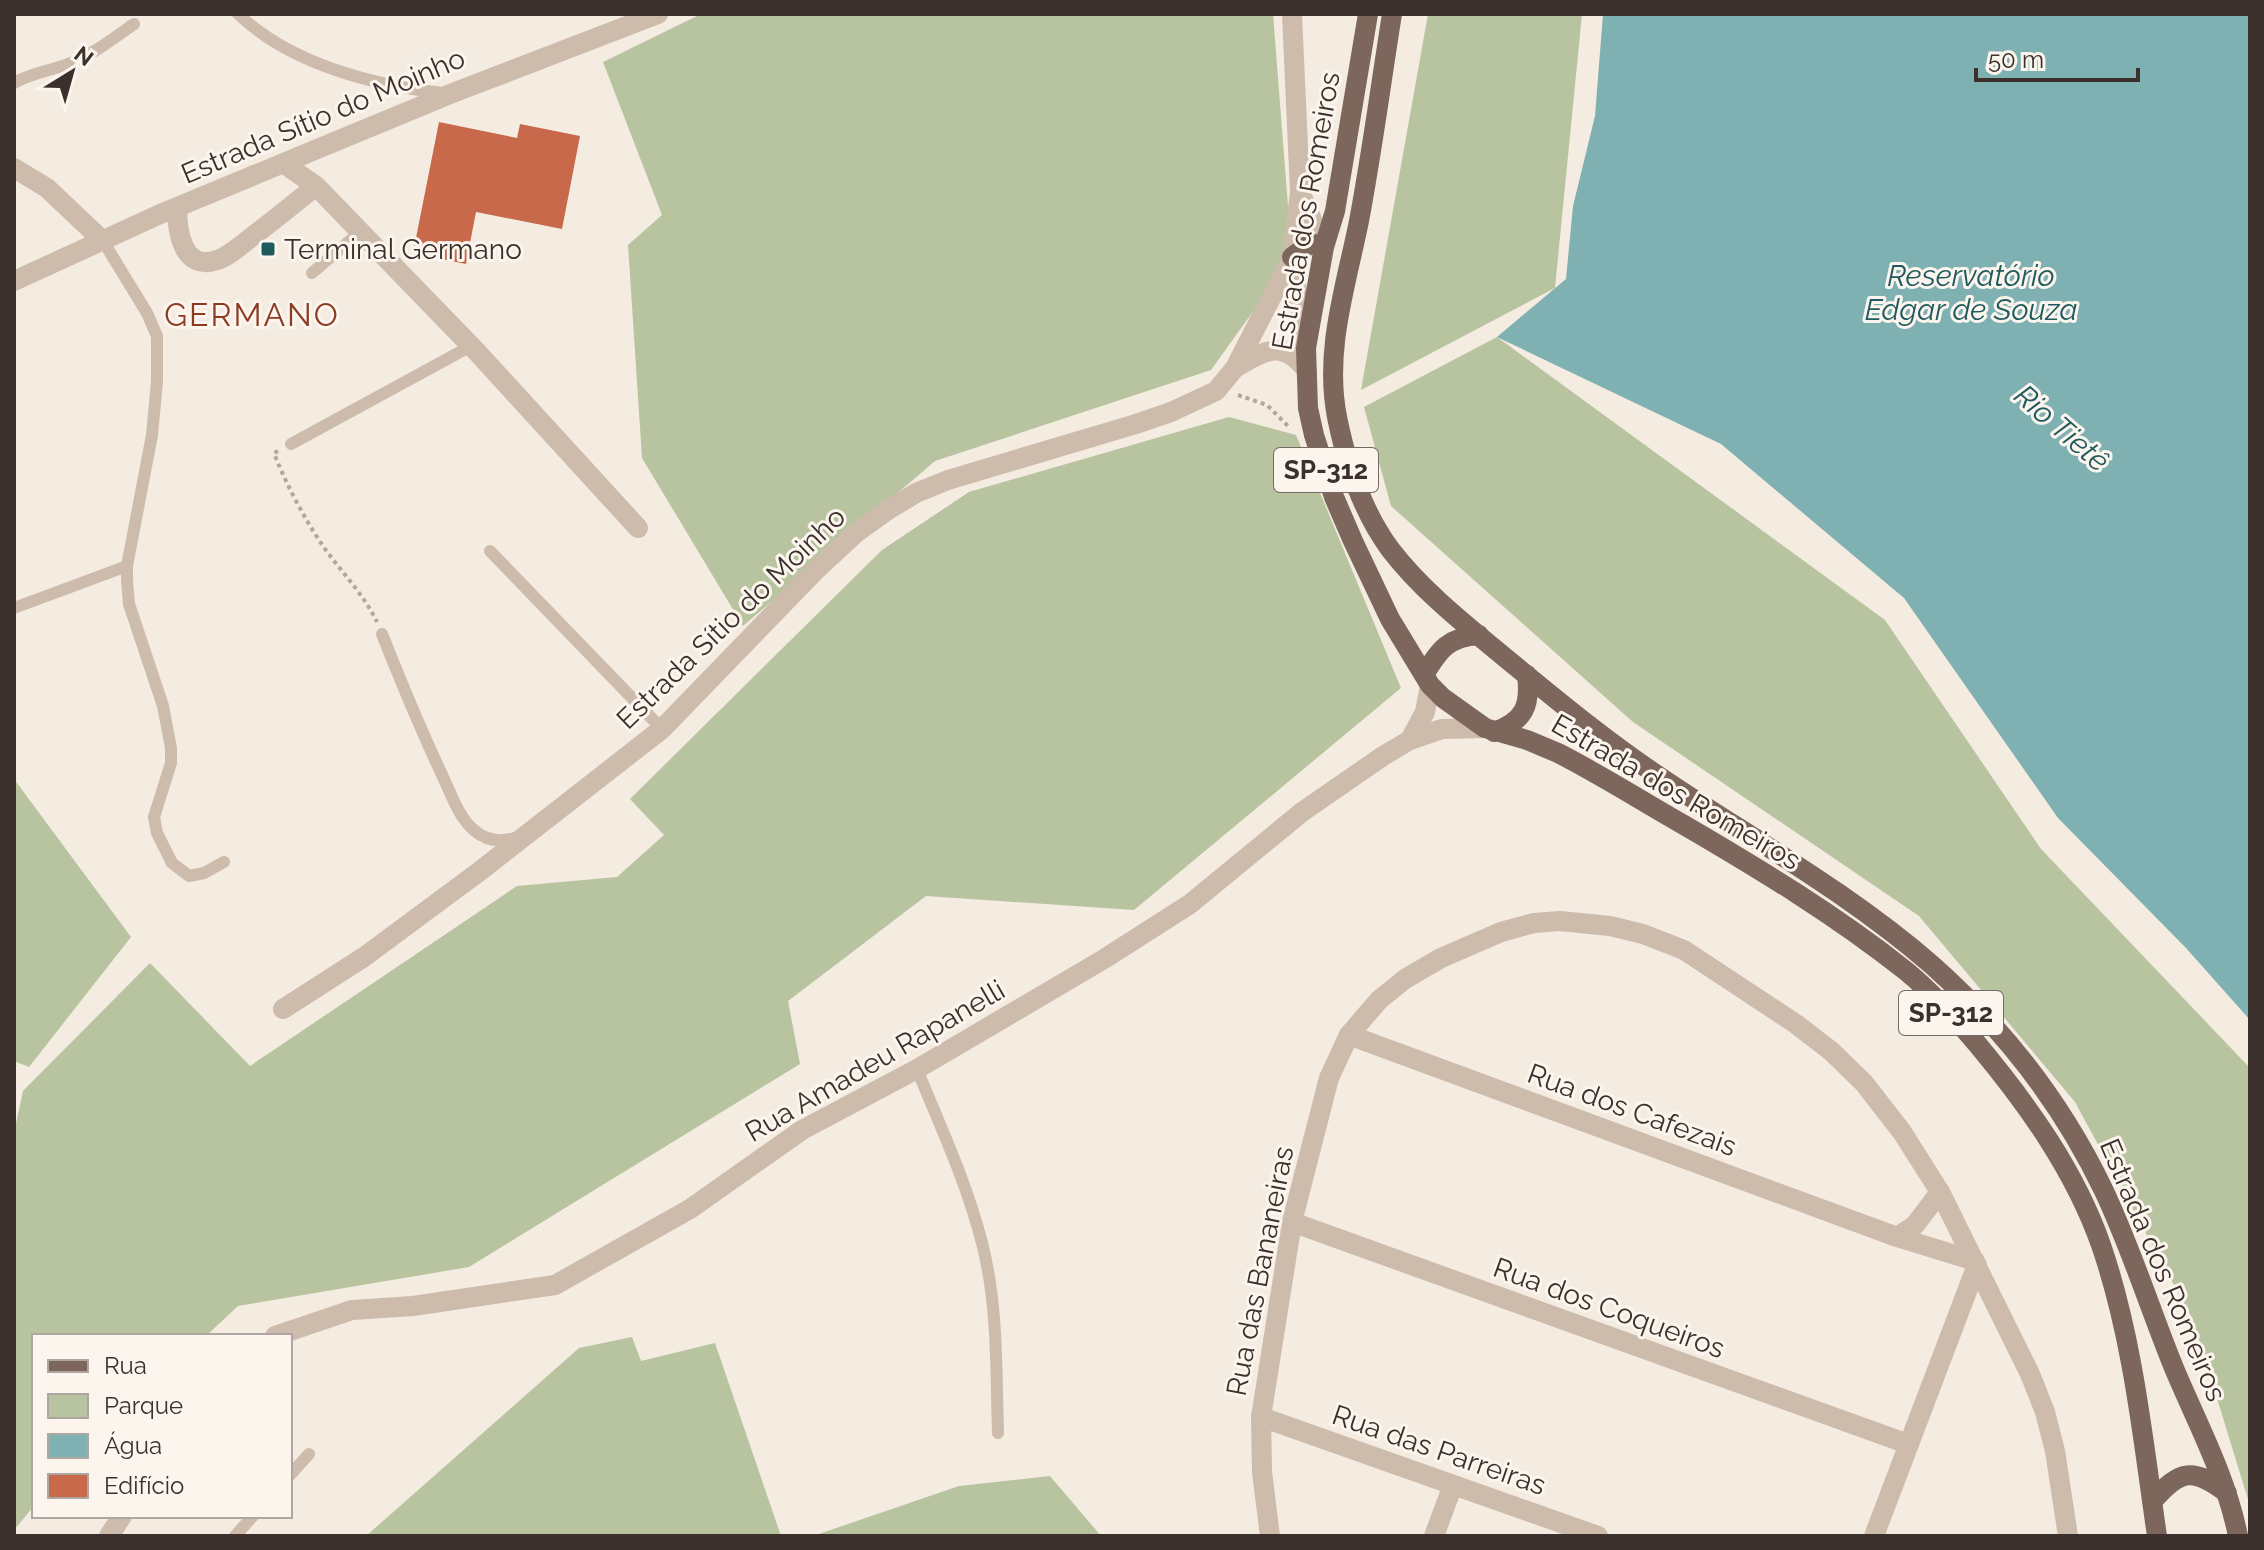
<svg xmlns="http://www.w3.org/2000/svg" width="2264" height="1550" viewBox="0 0 2264 1550" font-family="Raleway,sans-serif">
<style>
.green{fill:#b8c4a0}
.water{fill:#7fb0b2}
.building{fill:#c8694b}
.lines{fill:none;stroke-linecap:round;stroke-linejoin:round}
.path{stroke:#b9a596;stroke-width:4;stroke-dasharray:4 4;stroke-linecap:butt}
.service{stroke:#cdbbac;stroke-width:12}
.minor{stroke:#cdbbac;stroke-width:20}
.tertiary{stroke:#cdbbac;stroke-width:20}
.primary{stroke:#7d675c;stroke-width:20}
.poi-dot{fill:#1f5a5e;stroke:#fbf5ee;stroke-width:3}
.labels{text-anchor:middle;dominant-baseline:central;stroke-width:6;stroke-linejoin:round;paint-order:stroke}
.shield{fill:#fbf5ee;stroke:#756b66;stroke-width:2}
.shield-label{font-size:26px;font-weight:bold;fill:#3b302b}
.street-label{font-size:28px;fill:#3b302b;stroke:#fbf5ee}
.poi-label{font-size:28px;fill:#3b302b;stroke:#fbf5ee;text-anchor:start}
.water-label{font-size:30px;font-style:italic;fill:#1f5a5e;stroke:#fbf5ee}
.quarter-label{font-size:32px;letter-spacing:2px;fill:#8c3b22;stroke:#fbf5ee}
</style>
<rect width="100%" height="100%" fill="#f4ebe1"/>
<path class="green" d="M701,14h572l19,243 -81,113 -276,91 -192,165 -101,-168 -14,-213 34,-30 -59,-153z
M1428,14h154l-27,274 -194,102z
M1497,337l388,283 156,229 209,219v438l-57,-186 -118,-218 -156,-186 -286,-194 -242,-216 -27,-99z
M1229,417l67,18 105,253 -267,222 -208,-14 -138,105 12,63 -331,203 -231,39 -32,30h-172v170l-20,24v-397l9,-42 127,-128 100,103 267,-180 100,-9 47,-42 -34,-36 252,-249 87,-58z
M14,779l117,158 -102,130 -15,-6z
M632,1337l9,24 74,-18 66,193h-415l213,-188z
M1050,1476l51,60h-288l146,-50z"/>
<path class="water" d="M1603,14h647v1006l-64,-72 -128,-130 -154,-220 -183,-154 -224,-107 69,-58 7,-73 22,-90z"/>
<path class="building" d="M439,122l78,16 3,-14 60,12 -18,93 -86,-17 -10,52 -53,-11z"/>
<g class="lines">
<path class="path" d="M1238,395l29,10 23,23
M278,451l-4,2c11,29 31,67 49,93 18,26 40,47 54,76"/>
<path class="service" d="M238,14c53,50 134,71 204,79
M14,83c17,-10 36,-12 54,-19 24,-9 45,-25 66,-40
M103,241l44,72 10,23v46l-5,53 -25,131v14l2,24 34,102 8,42v15l-17,54 3,16 15,30 17,13 15,-3 20,-11
M312,273l48,-41
M291,444l180,-98
M490,551l172,178
M14,608l113,-42
M382,634c19,48 39,96 61,143 9,19 16,41 32,54 12,10 26,11 40,7
M917,1069c23,57 50,114 65,174 16,61 14,127 16,190
M290,1475l19,-21
M235,1536l18,-20"/>
<path class="minor" d="M1292,14l8,178 -8,65 13,87
M283,163l33,23 161,166 161,176
M14,168l33,20 56,53
M1300,192l24,55
M177,207c0,23 5,65 40,53 13,-4 25,-16 36,-24 21,-16 42,-33 63,-50
M14,281l144,-66 292,-121 208,-80
M1235,368c29,-17 47,-30 72,3
M1410,740l15,-28 5,-27
M283,1009l81,-52 116,-86 182,-142 153,-158 41,-38 32,-23 28,-17 32,-13 188,-56 35,-12 45,-21 19,-23 57,-111
M1349,1035l548,202 78,24
M1292,1222l616,222
M1897,1237l18,-12 25,-33
M275,1336l77,-26 61,-4 142,-21 135,-76 112,-79 115,-61 187,-110 86,-55 112,-92 81,-56 27,-16 32,-11 43,-1
M1261,1417l337,119
M109,1536l13,-20
M1434,1536l19,-51
M1874,1536l103,-271"/>
<path class="tertiary" d="M1270,1536l-8,-64 -1,-55 31,-195 37,-144 20,-43 30,-35 26,-21 36,-21 60,-26 33,-9 26,-2 50,5 33,8 41,16 112,74 35,27 33,32 38,49 38,60 90,182 15,38 10,39 13,85"/>
<path class="primary" d="M1368,14l-33,197 -11,36 -18,101 2,60 6,27 20,62 19,44 37,78 40,66 13,13 42,30 42,12 31,13c43,22 84,48 126,72 77,45 153,91 222,146 27,22 50,48 72,74 50,60 97,126 123,200 32,93 42,195 56,291
M1392,14c-11,69 -20,138 -33,207 -13,65 -35,129 -22,196 9,45 26,95 53,132 32,42 77,77 118,111 51,42 103,85 158,121 90,60 184,113 266,184 71,63 131,140 172,226 27,57 46,118 70,177 23,55 52,108 64,168
M1292,257l19,-14 13,4
M1424,675c15,-25 24,-38 55,-40
M1494,732c30,-11 37,-26 33,-57
M2152,1502c28,-33 41,-35 75,-9"/>
</g>
<rect class="poi-dot" x="260" y="241" width="16" height="16" rx="4"/>
<g class="labels">
<g class="shield">
<rect x="1274" y="448" width="104" height="44" rx="6"/>
<rect x="1899" y="991" width="104" height="44" rx="6"/>
</g>
<g class="shield-label">
<text x="1326" y="470">SP-312</text>
<text x="1951" y="1013">SP-312</text>
</g>
<g class="street-label">
<text transform="translate(323 116) rotate(-23)">Estrada Sítio do Moinho</text>
<text transform="translate(1306 211) rotate(-80)">Estrada dos Romeiros</text>
<text transform="translate(731 618) rotate(-44)">Estrada Sítio do Moinho</text>
<text transform="translate(1676 792) rotate(30)">Estrada dos Romeiros</text>
<text transform="translate(875 1061) rotate(-30)">Rua Amadeu Rapanelli</text>
<text transform="translate(1632 1110) rotate(20)">Rua dos Cafezais</text>
<text transform="translate(2163 1270) rotate(67)">Estrada dos Romeiros</text>
<text transform="translate(1260 1271) rotate(-79)">Rua das Bananeiras</text>
<text transform="translate(1609 1308) rotate(20)">Rua dos Coqueiros</text>
<text transform="translate(1439 1450) rotate(19)">Rua das Parreiras</text>
</g>
<g class="poi-label">
<text x="284" y="249">Terminal Germano</text>
</g>
<g class="water-label">
<text x="1971" y="275">Reservatório<tspan x="1971" dy="34">Edgar de Souza</tspan></text>
<text transform="translate(2062 428) rotate(41)">Rio Tietê</text>
</g>
<g class="quarter-label">
<text x="252" y="314">GERMANO</text>
</g>
</g>
<rect width="2264" height="1550" fill="none" stroke="#3b302b" stroke-width="32"/>
<rect x="32" y="1334" width="260" height="184" fill="#fbf5ee" stroke="#aea6a0" stroke-width="2"/>
<rect x="48" y="1360" width="40" height="12" fill="#7d675c" stroke="#aea6a0" stroke-width="2"/>
<text x="104" y="1374" font-size="24" fill="#3b302b">Rua</text>
<rect x="48" y="1394" width="40" height="24" fill="#b8c4a0" stroke="#aea6a0" stroke-width="2"/>
<text x="104" y="1414" font-size="24" fill="#3b302b">Parque</text>
<rect x="48" y="1434" width="40" height="24" fill="#7fb0b2" stroke="#aea6a0" stroke-width="2"/>
<text x="104" y="1454" font-size="24" fill="#3b302b">Água</text>
<rect x="48" y="1474" width="40" height="24" fill="#c8694b" stroke="#aea6a0" stroke-width="2"/>
<text x="104" y="1494" font-size="24" fill="#3b302b">Edifício</text>
<g transform="translate(72 72) rotate(37)" stroke="#fbf5ee" stroke-width="6" paint-order="stroke">
<path d="M0-6L14 30L0 20L-14 30Z" fill="#3b302b"/>
<text y="-12" font-size="22" font-weight="bold" text-anchor="middle" fill="#3b302b">N</text>
</g>
<path d="M1976 68v12h162v-12" fill="none" stroke="#3b302b" stroke-width="4"/>
<text x="1988" y="68" font-size="24" fill="#3b302b" stroke="#fbf5ee" stroke-width="6" paint-order="stroke">50 m</text>
</svg>
